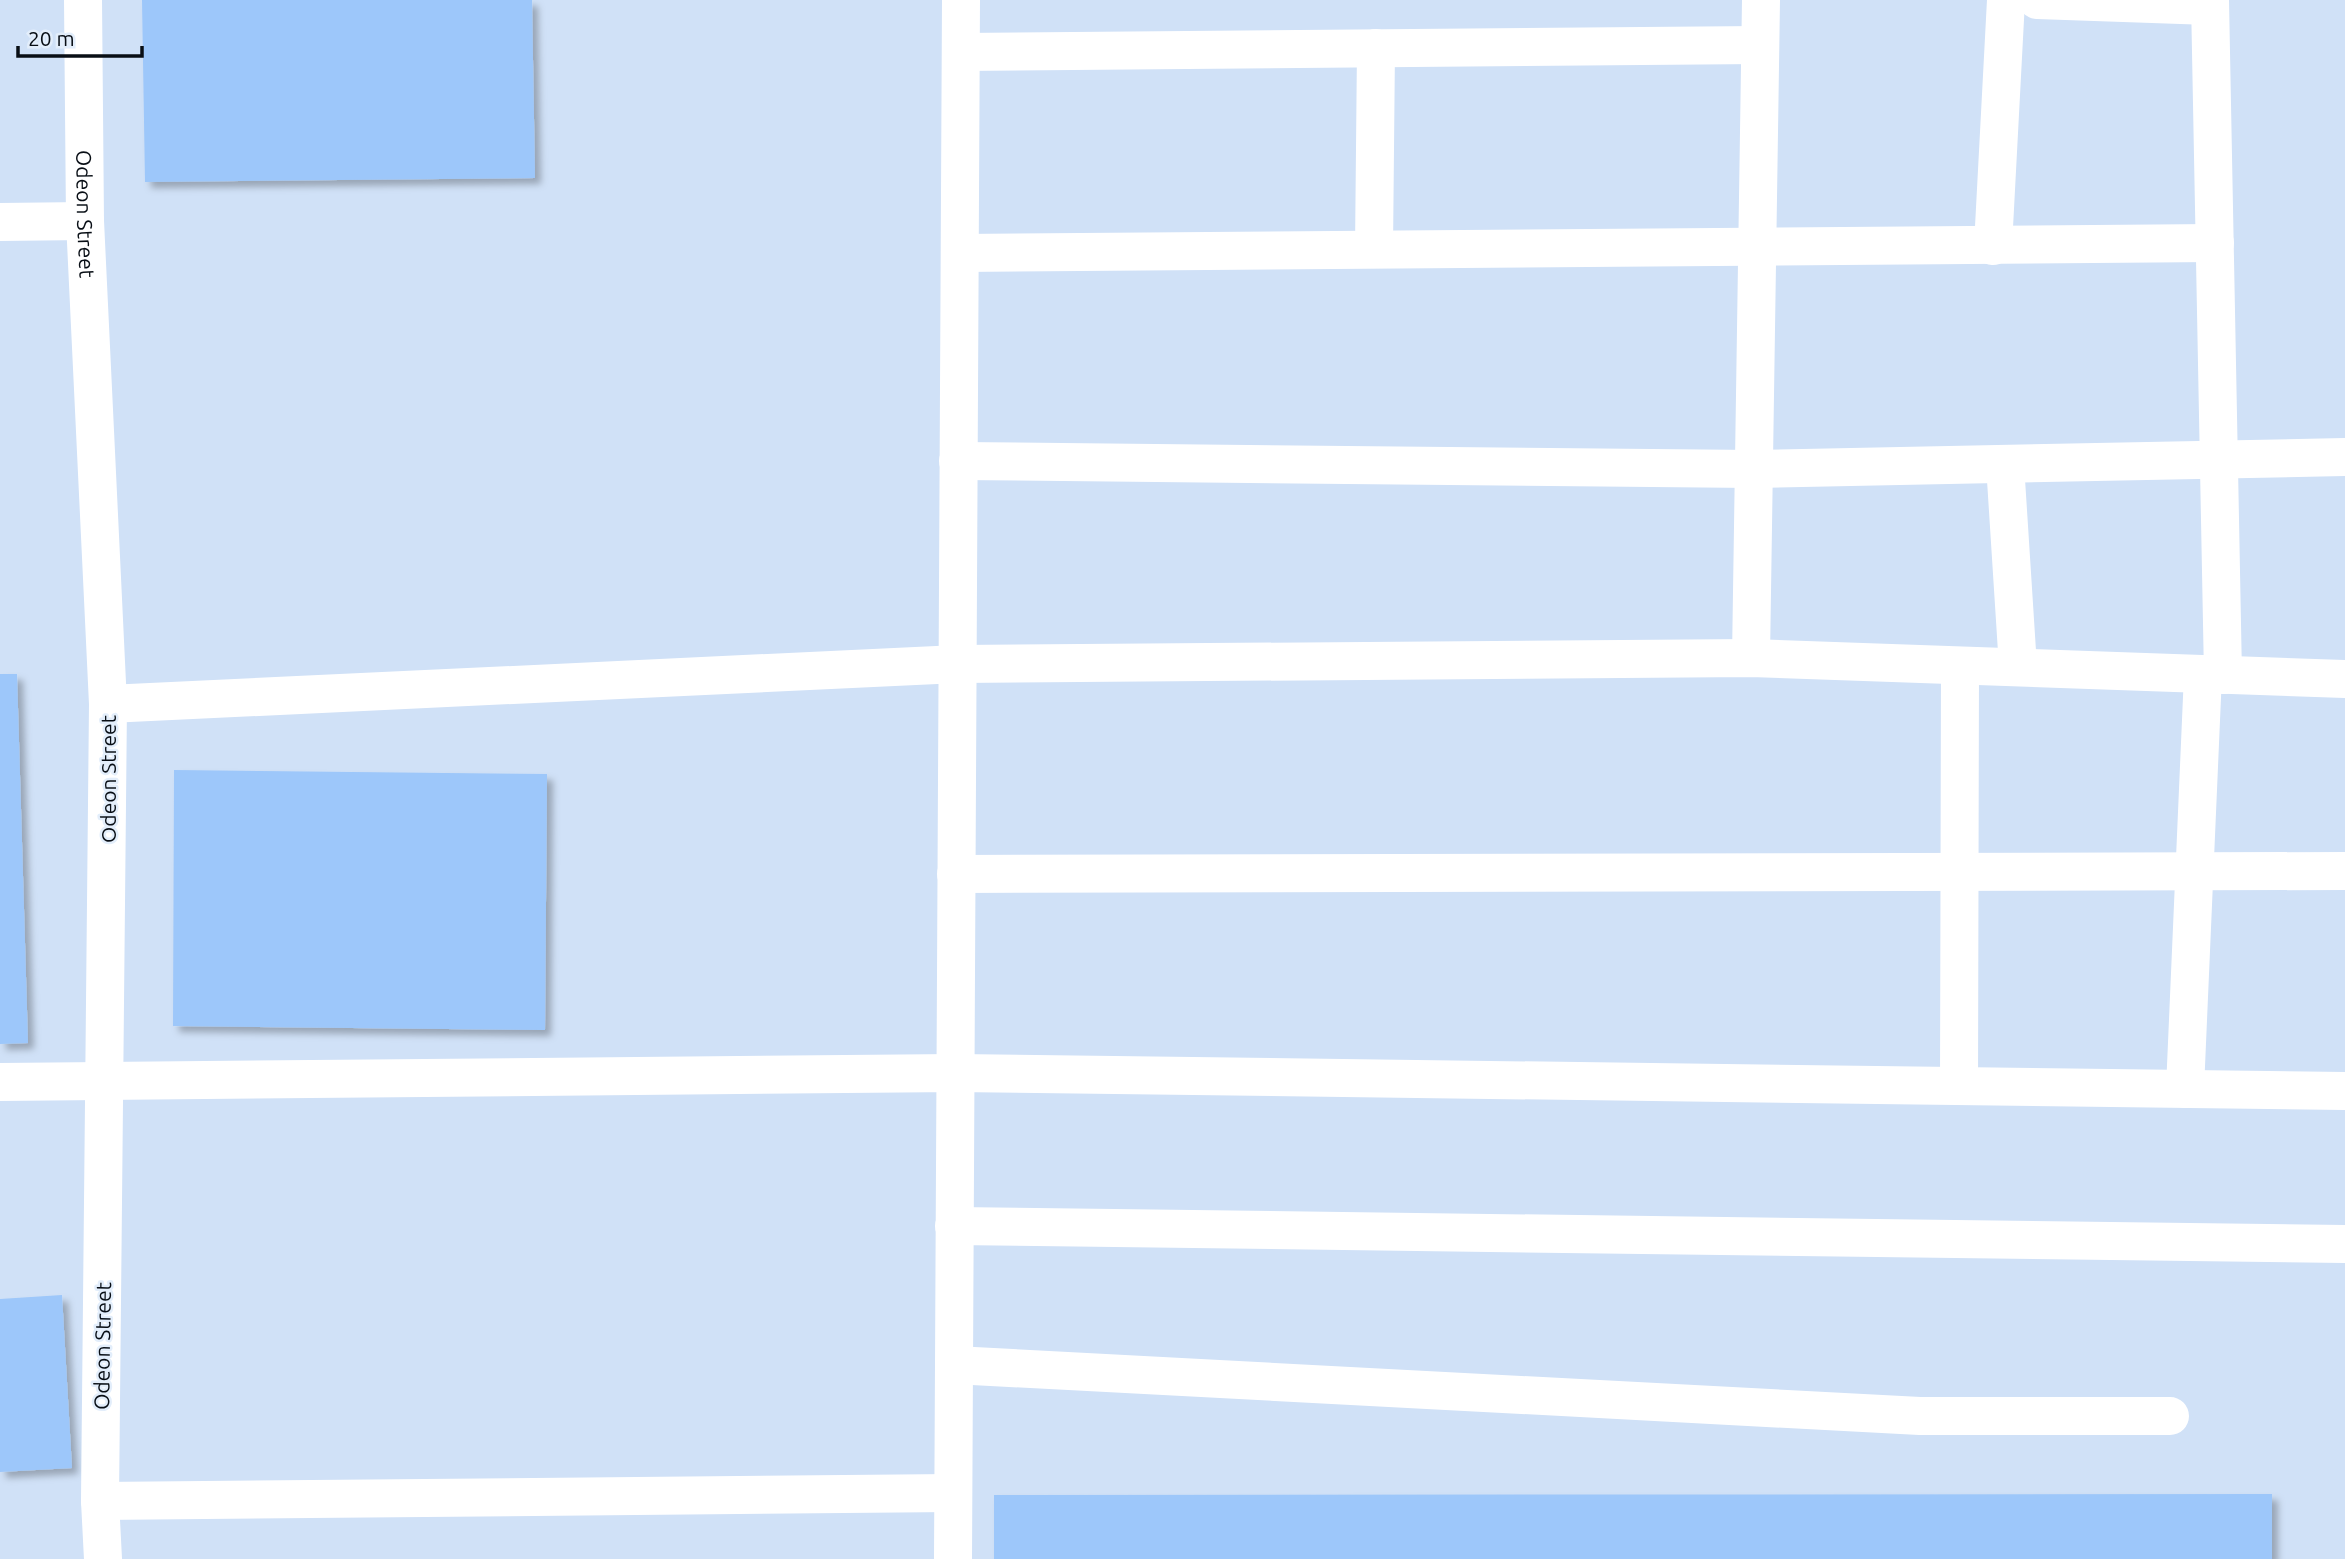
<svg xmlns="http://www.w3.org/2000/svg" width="2345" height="1559" viewBox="0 0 2345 1559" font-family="Ubuntu,sans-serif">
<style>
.building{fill:#9dc7fa;filter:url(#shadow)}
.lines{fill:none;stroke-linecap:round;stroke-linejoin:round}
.minor{stroke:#fff;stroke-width:38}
.labels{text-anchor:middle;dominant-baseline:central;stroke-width:5;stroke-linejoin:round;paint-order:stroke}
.street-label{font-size:21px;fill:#080e15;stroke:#e3eefb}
</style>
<defs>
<filter id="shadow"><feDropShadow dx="6" dy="6" stdDeviation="3.5" flood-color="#0004"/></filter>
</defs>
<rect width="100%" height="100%" fill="#d0e1f7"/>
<path class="building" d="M142,0h390l3,178 -390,4z
M0,674h17l11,369 -28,1z
M174,770l373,4 -2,256 -372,-4z
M62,1295l10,173 -72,4v-173z
M2272,1494v65h-1278v-64z"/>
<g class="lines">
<g class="minor">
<path id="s1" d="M83,0l2,221 23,483 -8,797 3,58"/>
<path d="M2037,0l173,6"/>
<path d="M2210,0l13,675"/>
<path d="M961,52l799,-7"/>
<path d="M0,222l85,-1"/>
<path d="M1993,246l13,-246"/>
<path d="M1374,249l2,-201"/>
<path d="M960,253l1255,-10"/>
<path d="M958,461l796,8 591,-12"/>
<path d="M2005,464l13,203"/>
<path d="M1751,658l10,-658"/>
<path d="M108,704l850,-40 793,-6 594,21"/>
<path d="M956,874l1389,-3"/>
<path d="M0,1082l956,-9 1389,18"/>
<path d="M1959,1086l1,-420"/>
<path d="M2185,1089l18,-415"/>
<path d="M954,1226l1391,18"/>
<path d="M954,1365l966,51h250"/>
<path d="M100,1501l853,-8"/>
<path d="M953,1559l8,-1559"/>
</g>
</g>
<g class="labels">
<g class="street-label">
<text stroke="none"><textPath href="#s1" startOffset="214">Odeon Street</textPath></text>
<text transform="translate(108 779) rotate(-90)">Odeon Street</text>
<text transform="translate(102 1346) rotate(-89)">Odeon Street</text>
</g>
</g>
<path d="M18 46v10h124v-10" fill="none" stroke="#080e15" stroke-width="3.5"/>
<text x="28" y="46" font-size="21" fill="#080e15" stroke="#e3eefb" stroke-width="5" paint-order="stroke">20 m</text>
</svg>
